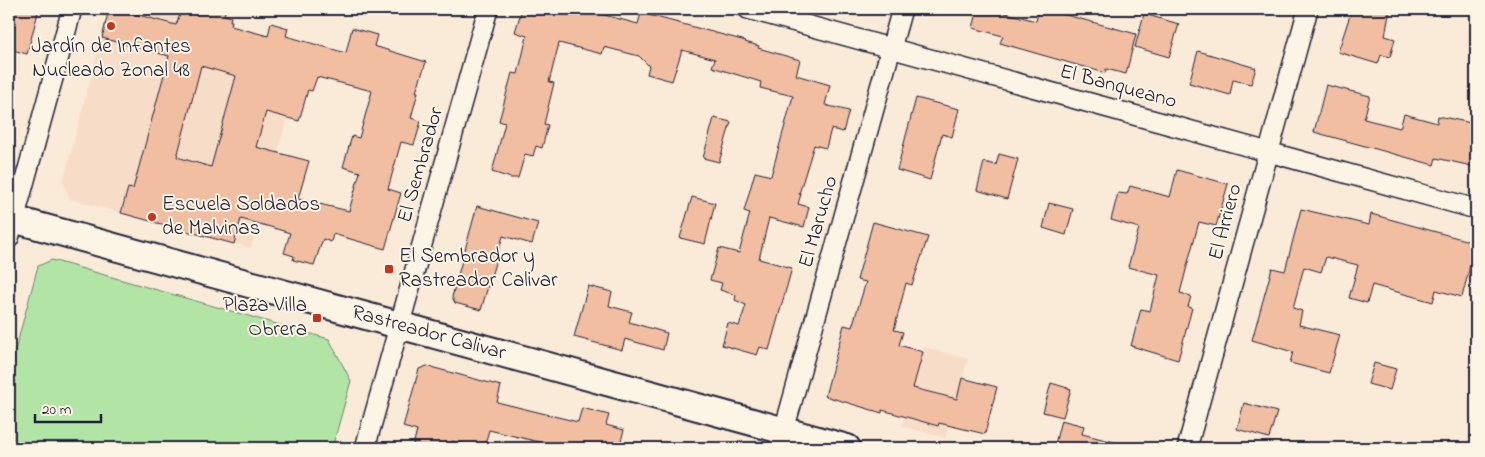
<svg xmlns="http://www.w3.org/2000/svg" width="1485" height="457" viewBox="0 0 1485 457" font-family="'Indie Flower',sans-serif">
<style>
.built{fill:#f7ddc8}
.green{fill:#b1e4a5;stroke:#6a8370}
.building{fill:#f1bea2;stroke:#22223b;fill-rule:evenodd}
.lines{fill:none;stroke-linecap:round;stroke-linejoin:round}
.minor-casing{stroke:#22223b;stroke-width:22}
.secondary-casing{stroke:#22223b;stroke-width:30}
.minor{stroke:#fcf5e5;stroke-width:19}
.secondary{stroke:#fcf5e5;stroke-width:26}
.poi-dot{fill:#c8321e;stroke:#fcf5e5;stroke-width:2}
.labels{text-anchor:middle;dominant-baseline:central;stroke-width:4;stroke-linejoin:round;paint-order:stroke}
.poi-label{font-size:21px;fill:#22223b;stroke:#fcf5e5;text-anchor:start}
.street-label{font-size:21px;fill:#22223b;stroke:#fcf5e5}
</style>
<rect width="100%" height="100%" fill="#faead8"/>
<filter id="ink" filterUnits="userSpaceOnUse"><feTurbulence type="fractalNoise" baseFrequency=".02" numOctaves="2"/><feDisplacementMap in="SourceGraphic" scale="10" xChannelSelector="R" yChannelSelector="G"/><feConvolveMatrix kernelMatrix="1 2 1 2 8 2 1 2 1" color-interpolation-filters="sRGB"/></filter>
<g filter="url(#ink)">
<path class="built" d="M109,9h60l138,38 -56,201 -181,-49 -7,-17z
M924,347l44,12 -23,79 -43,-12z"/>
<path class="green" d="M52,260l277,79 22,42 -19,67h-323v-75l29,-107z"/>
<path class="building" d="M9,9h30l-12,45 -18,-5z
M109,9h7l60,16 6,-16h44l-2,6 7,2 -1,4h2l-1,5 37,10 3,-13 17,5 -2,8 60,17 6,-25 25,7 -3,11 52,16 -10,30h2l-7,26 10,3 -3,11 -4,13 -13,-3 -13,47 13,4 -16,56 -52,-15 -2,8 -8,-3 -9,26 -21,-5 1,-4 -10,-3 6,-20 -23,-7 -26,-7 -7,25 -113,-31 7,-25 5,1 36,-133 -67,-18zM201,66l35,10 -25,91 -34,-10zM317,77l55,14 -13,47 -7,-2 -9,31 17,5 -11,39 -51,-12 11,-38 -53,-14 10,-35 33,9 9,-31 4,1z
M522,9h60l56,15 3,-11 105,28 -1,1 14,4 -1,2 42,12 -4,15 34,10 -5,20 24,6 -6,21 -12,-3 -5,19 -12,-3 -15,49h2l-3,10 11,3 -5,20 -35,-9 -10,41 33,9 -23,82 -9,-3 -3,8 -35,-10 6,-22 11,3 7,-21 -11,-5 1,-5 -16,-5 2,-7 -12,-3 9,-32 20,5 11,-40 -6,-2 11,-39 16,4 22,-80 -33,-8 1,-6 -49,-15 3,-8 -33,-9 -10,31 -25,-7 2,-8 -10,-10 -35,-9 -2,7 -43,-11 -10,39 5,1 -10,41 4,1 -6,23 -6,-2 -3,10 -8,-2 -7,24h-7l-19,-6 13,-49 -6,-2 13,-48 6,1 9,-38 -12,-4z
M978,9h13l45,12 3,-12h5l92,25 -10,40 -20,-5 -1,4 -105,-30 3,-7 -30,-8z
M1352,9h38l-5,27 10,3 -5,18 -9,-2 -3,9 -40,-12z
M1144,14l35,10 -10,33 -34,-10z
M1198,51l58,17 -5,16 -18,-4 -3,15 -41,-12z
M1326,85l44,11 -6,23 36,9 4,-14 33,9 1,-7 38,8v43l-40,-9 -2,7 -120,-33z
M916,98l43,11 -7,28 -10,-3 -12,46 -33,-10z
M714,118l17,4 -12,40 -16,-4z
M999,154l19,5 -11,40 -30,-9 7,-28 12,3z
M1177,170l51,14 -12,42 -17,-4 -12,44 -7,27 11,3 -3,11 4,1 -14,52 -47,-14 10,-37 9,2 9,-36 -31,-8 11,-39 -28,-8 7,-27 9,1 3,-8 40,11z
M692,197l23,6 -10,41 -25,-6z
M1049,203l24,6 -7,26 -23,-7z
M477,206l61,17 -6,21 -29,-8 -22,74 -26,-7 -3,-6z
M1301,209l68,16 2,-11 105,29 -14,54 -26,-7 -3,12 -61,-17 -5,18 -18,-5 9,-33 -32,-8 -5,15 -17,-5 -11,41 9,3 -3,14 41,10 -11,38 -39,-10 3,-11 -41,-12 20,-72 13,3z
M873,222l55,15 -16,48 -6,-2 -12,47 9,2 -4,13 24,7 -10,36 44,11 5,-21 35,9 -12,47 -46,-11 -1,3 -56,-16v3l-57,-17 19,-71 8,2 14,-45 -9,-2z
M588,286l24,6 -3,14 23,6 -3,10 38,11 -4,17 -38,-11 -3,11 -48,-13z
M1374,363l22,6 -6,21 -22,-6z
M427,366l74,20 -4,16 81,20 4,-14 27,7 -3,10 18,5 -5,18h-55l-75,-18 -5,18 -32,-7 -2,7h-38l5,-17 -14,-4 16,-58z
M1051,383l20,6 -8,28 -20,-5z
M1244,403l33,9 -8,26 -32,-9z
M1061,420l23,6 -2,8 32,8 -1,6h-59z"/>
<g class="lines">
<defs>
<path id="minor" d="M748,9l728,200
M9,238l63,-229
M365,448l123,-439
M779,448l123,-439
M1187,448l121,-439"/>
<g id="secondary">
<path id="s1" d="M9,218l838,230"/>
</g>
</defs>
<use href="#minor" class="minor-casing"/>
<use href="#secondary" class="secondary-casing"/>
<use href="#minor" class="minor"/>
<use href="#secondary" class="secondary"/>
</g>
</g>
<g class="poi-dot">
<circle cx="111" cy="26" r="5"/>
<circle cx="152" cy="217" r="5"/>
<rect x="384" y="264" width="10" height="10" rx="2.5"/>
<rect x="312" y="313" width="10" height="10" rx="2.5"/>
</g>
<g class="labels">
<g class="poi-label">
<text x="111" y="47" text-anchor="middle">Jardín de Infantes<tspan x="111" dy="24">Nucleado Zonal 48</tspan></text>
<text x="162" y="205">Escuela Soldados<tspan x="162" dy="24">de Malvinas</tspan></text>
<text x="399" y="257">El Sembrador y<tspan x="399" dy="24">Rastreador Calivar</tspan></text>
<text x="307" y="306" text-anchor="end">Plaza Villa<tspan x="307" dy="24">Obrera</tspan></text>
</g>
<g class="street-label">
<text transform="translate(1118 87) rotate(15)">El Banqueano</text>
<text transform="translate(421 165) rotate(-74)">El Sembrador</text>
<text transform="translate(819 222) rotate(-74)">El Marucho</text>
<text transform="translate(1226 222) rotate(-75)">El Arriero</text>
<text stroke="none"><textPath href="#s1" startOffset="435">Rastreador Calivar</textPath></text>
</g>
</g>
<rect width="1485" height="457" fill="none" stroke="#fcf5e5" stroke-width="30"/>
<rect x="15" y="15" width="1455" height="427" fill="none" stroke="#22223b" stroke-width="2" filter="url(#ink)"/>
<path d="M35 414v8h66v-8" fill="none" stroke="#22223b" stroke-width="2.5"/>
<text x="42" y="414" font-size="15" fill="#22223b" stroke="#fcf5e5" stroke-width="4" paint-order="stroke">20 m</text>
</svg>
